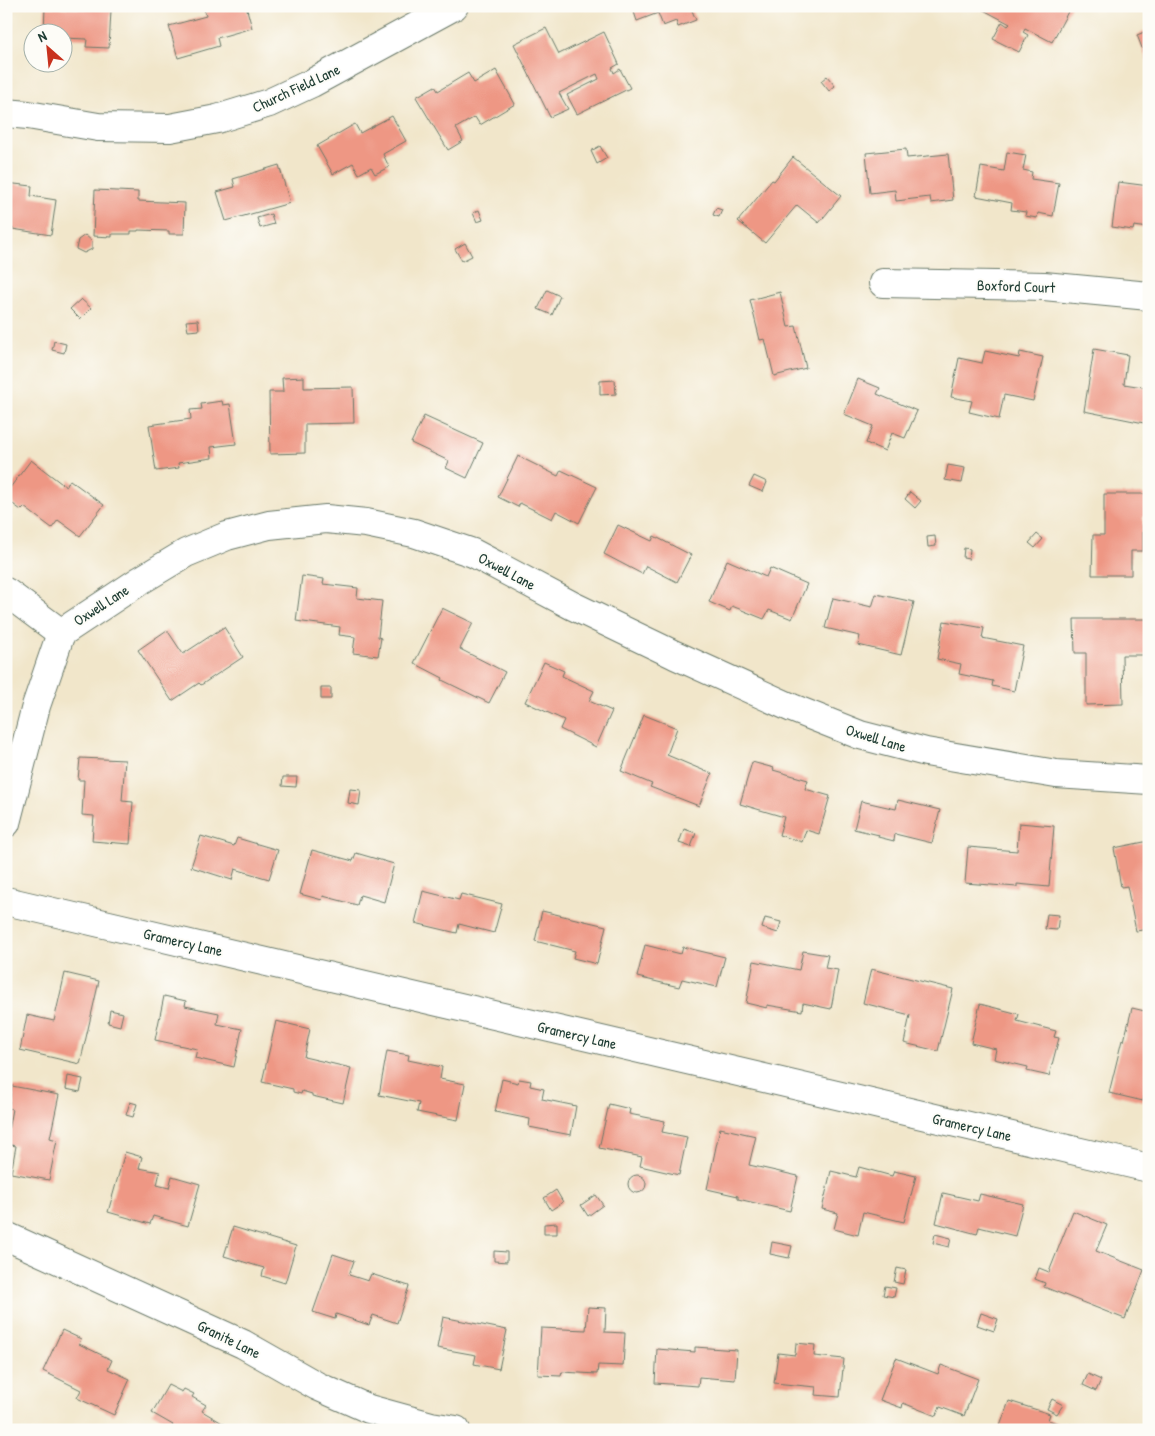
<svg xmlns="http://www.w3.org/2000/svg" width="1155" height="1436" viewBox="0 0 1155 1436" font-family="'Patrick Hand',sans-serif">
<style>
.building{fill:#ee9784}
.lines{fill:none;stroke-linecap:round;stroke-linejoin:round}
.minor-casing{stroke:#687868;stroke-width:30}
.minor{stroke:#fff;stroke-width:28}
.labels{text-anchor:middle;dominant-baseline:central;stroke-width:4;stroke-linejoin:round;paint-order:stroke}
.street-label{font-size:15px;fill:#1f3d34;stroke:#fdfcf7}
</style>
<rect width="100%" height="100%" fill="#fdfcf7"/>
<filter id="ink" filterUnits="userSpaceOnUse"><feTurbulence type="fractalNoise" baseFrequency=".02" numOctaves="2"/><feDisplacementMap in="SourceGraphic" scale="10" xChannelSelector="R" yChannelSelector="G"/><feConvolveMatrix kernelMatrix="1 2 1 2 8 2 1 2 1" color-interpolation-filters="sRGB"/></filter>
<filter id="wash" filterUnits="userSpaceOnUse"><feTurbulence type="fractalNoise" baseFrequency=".0096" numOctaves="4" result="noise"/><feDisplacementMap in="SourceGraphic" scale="20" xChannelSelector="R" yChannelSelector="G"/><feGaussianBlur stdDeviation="1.12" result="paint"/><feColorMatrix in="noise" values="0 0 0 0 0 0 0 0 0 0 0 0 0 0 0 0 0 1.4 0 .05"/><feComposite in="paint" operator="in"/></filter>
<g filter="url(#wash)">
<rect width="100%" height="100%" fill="#f1e6ca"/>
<g id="blocks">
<path class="building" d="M215,6h31l6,22 -35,10 2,8 -41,12 -9,-32 37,-10 -2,-7z
M632,6h58l6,14 -18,7 -2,-6 -13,5 -5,-13 -21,8z
M976,6h95l-19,36 -27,-14 -2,4 5,3 -9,17 -26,-13 9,-17 6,4 2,-2z
M45,7l66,3 -2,38 -23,-1 1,-8 -25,-1v-6h-18z
M546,28l13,26 45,-22 15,32 -7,4 2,5 6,-4 10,19 -53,26 -10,-19 32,-16 -2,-5 -38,19 9,16 -18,8 -36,-73z
M1149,30v36l-12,-31z
M496,70l19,34 -35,21 -5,-8 -19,11 7,13 -15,9 -32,-53 19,-11 3,5 30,-18 6,10z
M827,76l8,10 -6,5 -8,-10z
M392,116l14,25 -23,13 6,13 -14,7 -4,-7 -12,7 -6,-11 -20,11 -16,-28 38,-22 5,9z
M600,146l7,12 -10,6 -6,-13z
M906,149l1,9 41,-4 5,46 -22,3 -1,-6 -34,4 -1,-11 -25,3 -4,-40z
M1007,152l19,3 -3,15 9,2 -1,7 28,4 -6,33 -15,-3 -1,5 -12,-2 1,-4 -15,-2 1,-7 -36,-7 5,-29 23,4z
M793,157l48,39 -22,27 -22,-18 -32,38 -27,-22 34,-41 2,1z
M279,165l11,38 -64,18 -9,-29 18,-5 -2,-8z
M1118,182l31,4v42l-15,-2 -1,4 -21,-3z
M6,183l26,3 -1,10 25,4 -5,35 -45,-7z
M95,190l43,2v9l47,2 -1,31h-15v-3l-31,-1v1h-7v3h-19v3l-19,-1z
M716,208l6,2 -3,7 -6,-2z
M479,210l4,10 -6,2 -4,-9z
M271,214l3,10 -14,4 -3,-10z
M85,235l7,6v8l-8,4 -8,-4 2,-9z
M465,243l7,13 -10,5 -7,-12z
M547,290l13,6 -8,19 -14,-6z
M780,292l8,35 8,-1 10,42 -32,8 -9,-37 -5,1 -10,-40z
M81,299l10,9 -11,11 -10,-10z
M198,320l1,10 -11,1 -2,-10z
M54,341l12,3 -2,9 -12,-3z
M1094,349l34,6 -4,29 25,4v36l-65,-13z
M985,351l34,7 1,-6 23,5 -10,44 -29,-6 -5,24 -30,-7 3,-11 -21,-4 8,-39 23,5z
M304,377v11l49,-1 1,36 -49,1v29l-35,1 -1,-62h14l-1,-14z
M858,379l22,9 -3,6 40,17 -12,27 -13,-5 -7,18 -19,-8 7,-17 -29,-12z
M615,380l1,14 -16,1v-14z
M222,401l1,4 7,-1 6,40 -25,3 1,11 -34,5 1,5 -23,3 -7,-46 42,-6 -1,-9 12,-1 -1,-5z
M424,416l59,27 -16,35 -21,-10 3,-7 -38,-18z
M518,456l40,20 3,-6 36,17 -18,36 -23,-12 -4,8 -32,-16 -2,4 -20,-10z
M31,460l35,27 4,-7 34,25 -24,31 -22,-16 -6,8 -28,-21 -3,3 -15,-11v-6z
M948,465l17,3 -3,15 -17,-3z
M754,476l13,6 -4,10 -14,-6z
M910,492l11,9 -6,7 -10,-9z
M1104,494h45v22l-6,1v34h-12v24h-39l1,-40h11z
M618,525l34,16 2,-5 37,19 -14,27 -31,-16 -4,8 -38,-20z
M1037,534l6,5 -8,9 -6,-5z
M935,536l1,10 -8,1 -1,-10z
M964,548l6,1 -1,10 -6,-1z
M727,560l39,17 4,-9 37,16 -15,35 -23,-9 -5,9 -32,-13 -2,5 -21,-9z
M302,576l22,3 -1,5 35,4 -1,10 25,3 -4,36 3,1 -3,18 -25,-3 2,-16 -16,-2 1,-8 -44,-6z
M876,594l38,8 -13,53 -43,-10 2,-9 -35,-8 8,-30 39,9z
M442,608l31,15 -13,26 45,23 -16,31 -47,-23 1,-2 -29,-15z
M1074,619h75v36h-27l1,49 -37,1v-52h-11z
M944,621l40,7 -2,10 41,8 -9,45 -22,-5 1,-5 -34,-7 2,-10 -24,-5z
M224,627l19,30 -42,28 -2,-2 -27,18 -34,-51 29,-20 16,24z
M544,662l20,9 -2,5 32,15 -5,10 23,10 -16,36 -36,-18 4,-9 -39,-18z
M321,688h10v11h-10z
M644,715l33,13 -10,27 45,19 -13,32 -49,-19 2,-3 -31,-13z
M80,758l45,2 -3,41 11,1 -3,42 -38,-3 2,-25 -12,-1 2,-35h-6z
M752,762l22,6 -1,2 35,10 -3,9 25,7 -11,38 -13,-4 -4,12 -23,-7 5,-18 -44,-13z
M283,777h14l-1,10 -14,-1z
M350,789l11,1 -2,15 -11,-2z
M898,800l42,10 -8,33 -37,-9 -1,7 -16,-4 1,-2 -25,-6 7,-28 35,8z
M1019,823l35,3 -5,61 -32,-3v3l-52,-4 3,-36 49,4z
M684,829l12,4 -5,14 -12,-4z
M201,836l33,10 3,-8 41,12 -9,29 -34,-10 -3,11 -41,-13z
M1149,841v88l-13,2 -9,-45 -6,1 -7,-39z
M312,850l41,11 3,-8 38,11 -10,38 -24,-7 -3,10 -34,-9 -1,4 -22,-6z
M423,891l36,9 2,-6 41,10 -8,29 -35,-9 -2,9 -42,-10z
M542,911l64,15 -9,38 -24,-6 2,-7 -40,-10z
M1047,914l12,1 -2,15 -12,-1z
M765,918l16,4 -3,11 -16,-5z
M645,945l36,9 2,-7 42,10 -8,30 -35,-8 -3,8 -42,-10z
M803,951l25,4 -3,13 13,2 -7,39 -28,-6 -1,8 -35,-6v3l-21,-5 8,-42 45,9z
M871,969l82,20 -15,62 -34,-8 6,-28 -47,-12z
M65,973l34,8 -19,83 -60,-14 7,-35 27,6z
M164,996l22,5 -1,5 34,7 -2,11 25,5 -8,38 -39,-9 2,-9 -42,-9z
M980,1004l39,10 -2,7 39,10 -2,6 5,1 -10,38 -22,-5 1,-4 -34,-8 2,-10 -25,-6z
M1132,1008l17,4v67l-6,22 -34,-8 13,-53 2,1z
M110,1010l13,3 -3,13 -12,-3z
M276,1021l34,8 -6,28 47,11 -8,35 -31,-7v-2l-10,-3 -1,3 -8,-2v-3l-31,-7z
M387,1051l22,4 -1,5 34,7 -2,12 25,5 -7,36 -41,-8 2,-9 -40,-8z
M68,1076l15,3 -3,13 -14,-3z
M502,1079l16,4 1,-4 12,2 -1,5 14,3 -2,10 34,7 -5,29 -42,-8 1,-8 -35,-7z
M12,1086l47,9 -9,43 7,2 -8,40 -38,-7 5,-27 -10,-2v-3l6,-32 -4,-1z
M130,1102l7,2 -4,13 -7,-2z
M609,1104l21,5 -1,5 36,7 -3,11 25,5 -8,38 -39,-9 2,-9 -43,-9z
M720,1128l36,8 -7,29 49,11 -8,35 -52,-12v-3l-31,-7z
M125,1152l17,5 -3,11 21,4 -3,13 12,3 3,-12 28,8 -12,42 -35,-10 -3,8 -42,-12z
M859,1167l33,9 2,-5 22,5 -12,46 -41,-10 -5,23 -24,-6 4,-16 -16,-4 9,-38 25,6z
M628 1184a9 9 0 1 1 18 0a9 9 0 1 1-18 0Z
M556,1190l7,12 -12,8 -7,-12z
M943,1193l35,8 2,-7 43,10 -8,32 -36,-9 -2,7 -41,-11z
M596,1195l7,10 -15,11 -7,-11z
M1073,1211l34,14 -11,26 48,19 -19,49 -81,-32 1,-4 -10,-4 4,-11 10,4z
M557,1223v11h-13v-10z
M233,1227l63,19 -11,37 -23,-7 2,-8 -40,-12z
M935,1234l16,4 -2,9 -16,-4z
M772,1242l20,4 -3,12 -19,-4z
M494,1251l13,1v10l-13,-1z
M333,1254l21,7 -5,14 19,6 3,-7 38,12 -12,37 -24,-8 -4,10 -33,-11 -1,5 -22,-7z
M897,1268l9,2 -3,14 -9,-2z
M885,1286l11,2 -2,9 -11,-2z
M588,1307l18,1 -1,24 20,1 -2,33 -25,-1 -1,9 -35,-2 -1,4 -23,-1 3,-47 45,2z
M981,1313l17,6 -4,12 -17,-6z
M443,1317l64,13 -8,39 -25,-5 2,-9 -39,-7z
M62,1330l19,9 -2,5 33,16 -4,9 22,10 -16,36 -37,-17 4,-8 -38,-19z
M796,1343l19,2 -1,11 30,3 -4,38 -25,-2 1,-8 -42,-4 4,-30 17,2z
M695,1347l42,3 -2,30 -36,-3 -1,9 -43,-3 2,-34 38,3z
M896,1358l42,16 3,-9 37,14 -14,37 -24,-9 -4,9 -33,-13 -1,5 -22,-8z
M1088,1374l13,6 -5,11 -13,-6z
M168,1385l14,7 2,-3 10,5 -2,3 14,8 -4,6 32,19h-64l3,-5 -21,-12z
M1052,1399l11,6 -6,9 -10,-5z
M1009,1401l41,13 -2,6 21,7 1,-3 16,6 -87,-1z"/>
</g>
</g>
<g filter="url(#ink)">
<use href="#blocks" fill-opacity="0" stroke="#687868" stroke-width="1"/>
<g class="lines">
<defs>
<path id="minor" d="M6,113l22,2 70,12 72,1 47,-9 52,-16 43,-20 142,-77
M883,283l161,3 105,10
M6,592l55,41
M6,823l30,-117 25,-73 80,-53 45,-27 41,-17 42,-11 57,-6 40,4 48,10 59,20 100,53 102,49 117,53 68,27 66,17 130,22 93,6
M6,901l1143,267
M6,1236l237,108 74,42 52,23 62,17 25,4"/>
</defs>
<use href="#minor" class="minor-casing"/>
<use href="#minor" class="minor"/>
</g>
</g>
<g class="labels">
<g class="street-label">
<text transform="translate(296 88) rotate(-25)">Church Field Lane</text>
<text transform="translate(1016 286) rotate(2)">Boxford Court</text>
<text transform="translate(507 571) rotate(28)">Oxwell Lane</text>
<text transform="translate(101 605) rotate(-33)">Oxwell Lane</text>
<text transform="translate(876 738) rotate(17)">Oxwell Lane</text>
<text transform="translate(183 942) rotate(13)">Gramercy Lane</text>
<text transform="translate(577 1035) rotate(13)">Gramercy Lane</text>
<text transform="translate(972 1127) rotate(13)">Gramercy Lane</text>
<text transform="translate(229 1339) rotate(26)">Granite Lane</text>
</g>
</g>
<rect width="1155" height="1436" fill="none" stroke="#fdfcf7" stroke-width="25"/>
<g transform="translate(48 48) rotate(333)"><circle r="24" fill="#fdfcf7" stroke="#a4b0a9"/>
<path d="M0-4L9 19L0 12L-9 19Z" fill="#c8321e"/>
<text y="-8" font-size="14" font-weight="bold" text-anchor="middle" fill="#1f3d34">N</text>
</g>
</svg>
